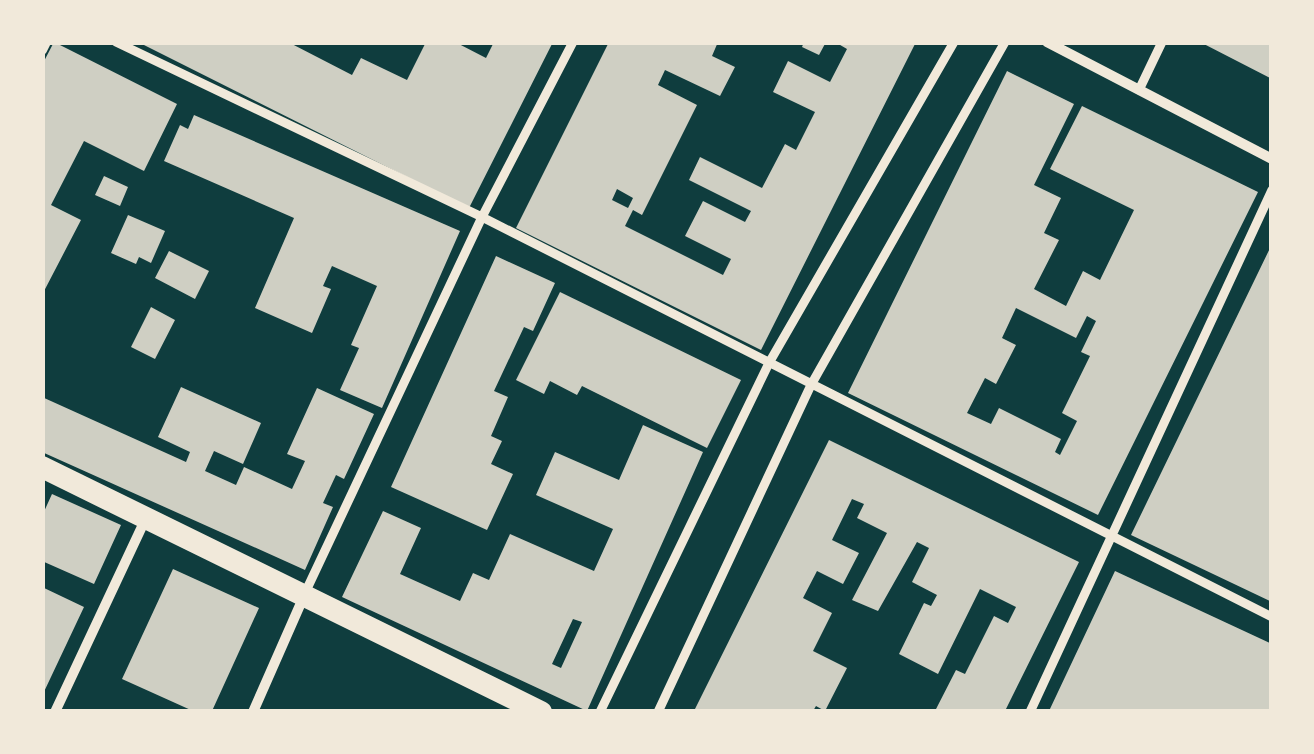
<svg xmlns="http://www.w3.org/2000/svg" width="1314" height="754" viewBox="0 0 1314 754" font-family="Merriweather,serif">
<style>
.building{fill:#cfcfc3;fill-rule:evenodd}
.lines{fill:none;stroke-linecap:round;stroke-linejoin:round}
.pedestrian{stroke:#f1e9da;stroke-width:9}
.minor{stroke:#f1e9da;stroke-width:10}
.primary{stroke:#f1e9da;stroke-width:22}
</style>
<rect width="100%" height="100%" fill="#0f3d3e"/>
<path class="building" d="M54,42l123,62 -33,67 -60,-30 -33,64 30,15 -39,75v-230z
M138,42h150l64,33 9,-17 46,22 19,-38h29l31,16 8,-16h59l-84,166z
M609,42h109l-6,14 23,11 -15,29 -55,-26 -7,15 39,20 -55,110 -9,-5 -8,16 98,49 8,-16 -46,-23 18,-35 42,21 6,-11 -62,-31 11,-23 62,31 23,-44 11,6 19,-38 -42,-20 15,-31 42,21 17,-33 -12,-7h81l-155,308 -245,-122zM617,189l16,9 -5,10 -16,-8z
M804,42h22l-7,13 -17,-8z
M1200,42h72v37z
M1007,71l67,33 -40,81 27,13 -17,35 15,7 -25,49 32,17 17,-35 17,9 34,-70 -84,-41 32,-63 176,86 -160,323 -250,-122zM1016,308l60,30 11,-22 9,5 -15,31 9,4 -28,57 15,8 -17,34 -5,-3 6,-13 -62,-31 -8,16 -24,-11 18,-35 11,6 20,-39 -14,-7z
M194,115l266,116 -78,177 -42,-18 19,-42 -8,-3 26,-59 -45,-20 -9,20 8,3 -19,44 -57,-25 39,-90 -130,-57 16,-36 8,4z
M104,176l24,11 -8,19 -25,-11z
M128,215l37,16 -14,32 -12,-6 -3,7 -25,-11z
M1272,244v358l-141,-67z
M169,251l40,20 -14,28 -40,-21z
M496,256l59,27 -22,48 -9,-4 -30,64 14,6 -17,39 11,5 -11,23 22,10 -26,56 -96,-43z
M560,292l181,88 -34,68 -125,-62 -5,9 -27,-14 -6,13 -28,-14z
M151,307l24,13 -20,39 -24,-12z
M181,387l80,36 -18,41 -29,-13 -9,20 31,14 8,-18 48,22 13,-28 -18,-7 30,-66 57,26 -30,65 -8,-4 -13,28 10,4 -28,63 -263,-118v-55l144,65 4,-10 -32,-15z
M643,425l60,27 -116,259 -245,-114 41,-86 38,17 -21,46 60,27 13,-28 16,7 21,-46 84,37 19,-42 -77,-34 19,-43 64,28zM573,619l9,3 -21,46 -9,-4z
M829,440l250,122 -74,149h-70l21,-41 9,4 29,-58 14,7 8,-16 -36,-18 -42,85 -39,-20 25,-51 7,3 6,-11 -25,-13 17,-34 -12,-6 -39,69 -26,-11 35,-67 -30,-15 7,-14 -12,-5 -20,41 27,13 -16,31 -26,-13 -14,27 29,15 -19,38 34,17 -22,43 -9,-5 -3,5h-119z
M52,494l69,31 -27,59 -52,-23v-45z
M173,569l86,39 -47,103h-19l-71,-32z
M1115,571l157,73v67h-223z
M42,587l42,20 -42,89z"/>
<g class="lines">
<path class="pedestrian" d="M116,42l366,175 790,400
M1139,90l23,-48
M305,593l177,-376 91,-175
M600,712l169,-349 185,-321
M658,712l153,-327 194,-343
M1030,712l242,-522"/>
<path class="minor" d="M1047,42l225,117
M42,50l4,-8
M55,712l91,-194
M253,712l51,-116"/>
<path class="primary" d="M42,467l499,245"/>
</g>
<rect width="1314" height="754" fill="none" stroke="#f1e9da" stroke-width="90"/>
</svg>
